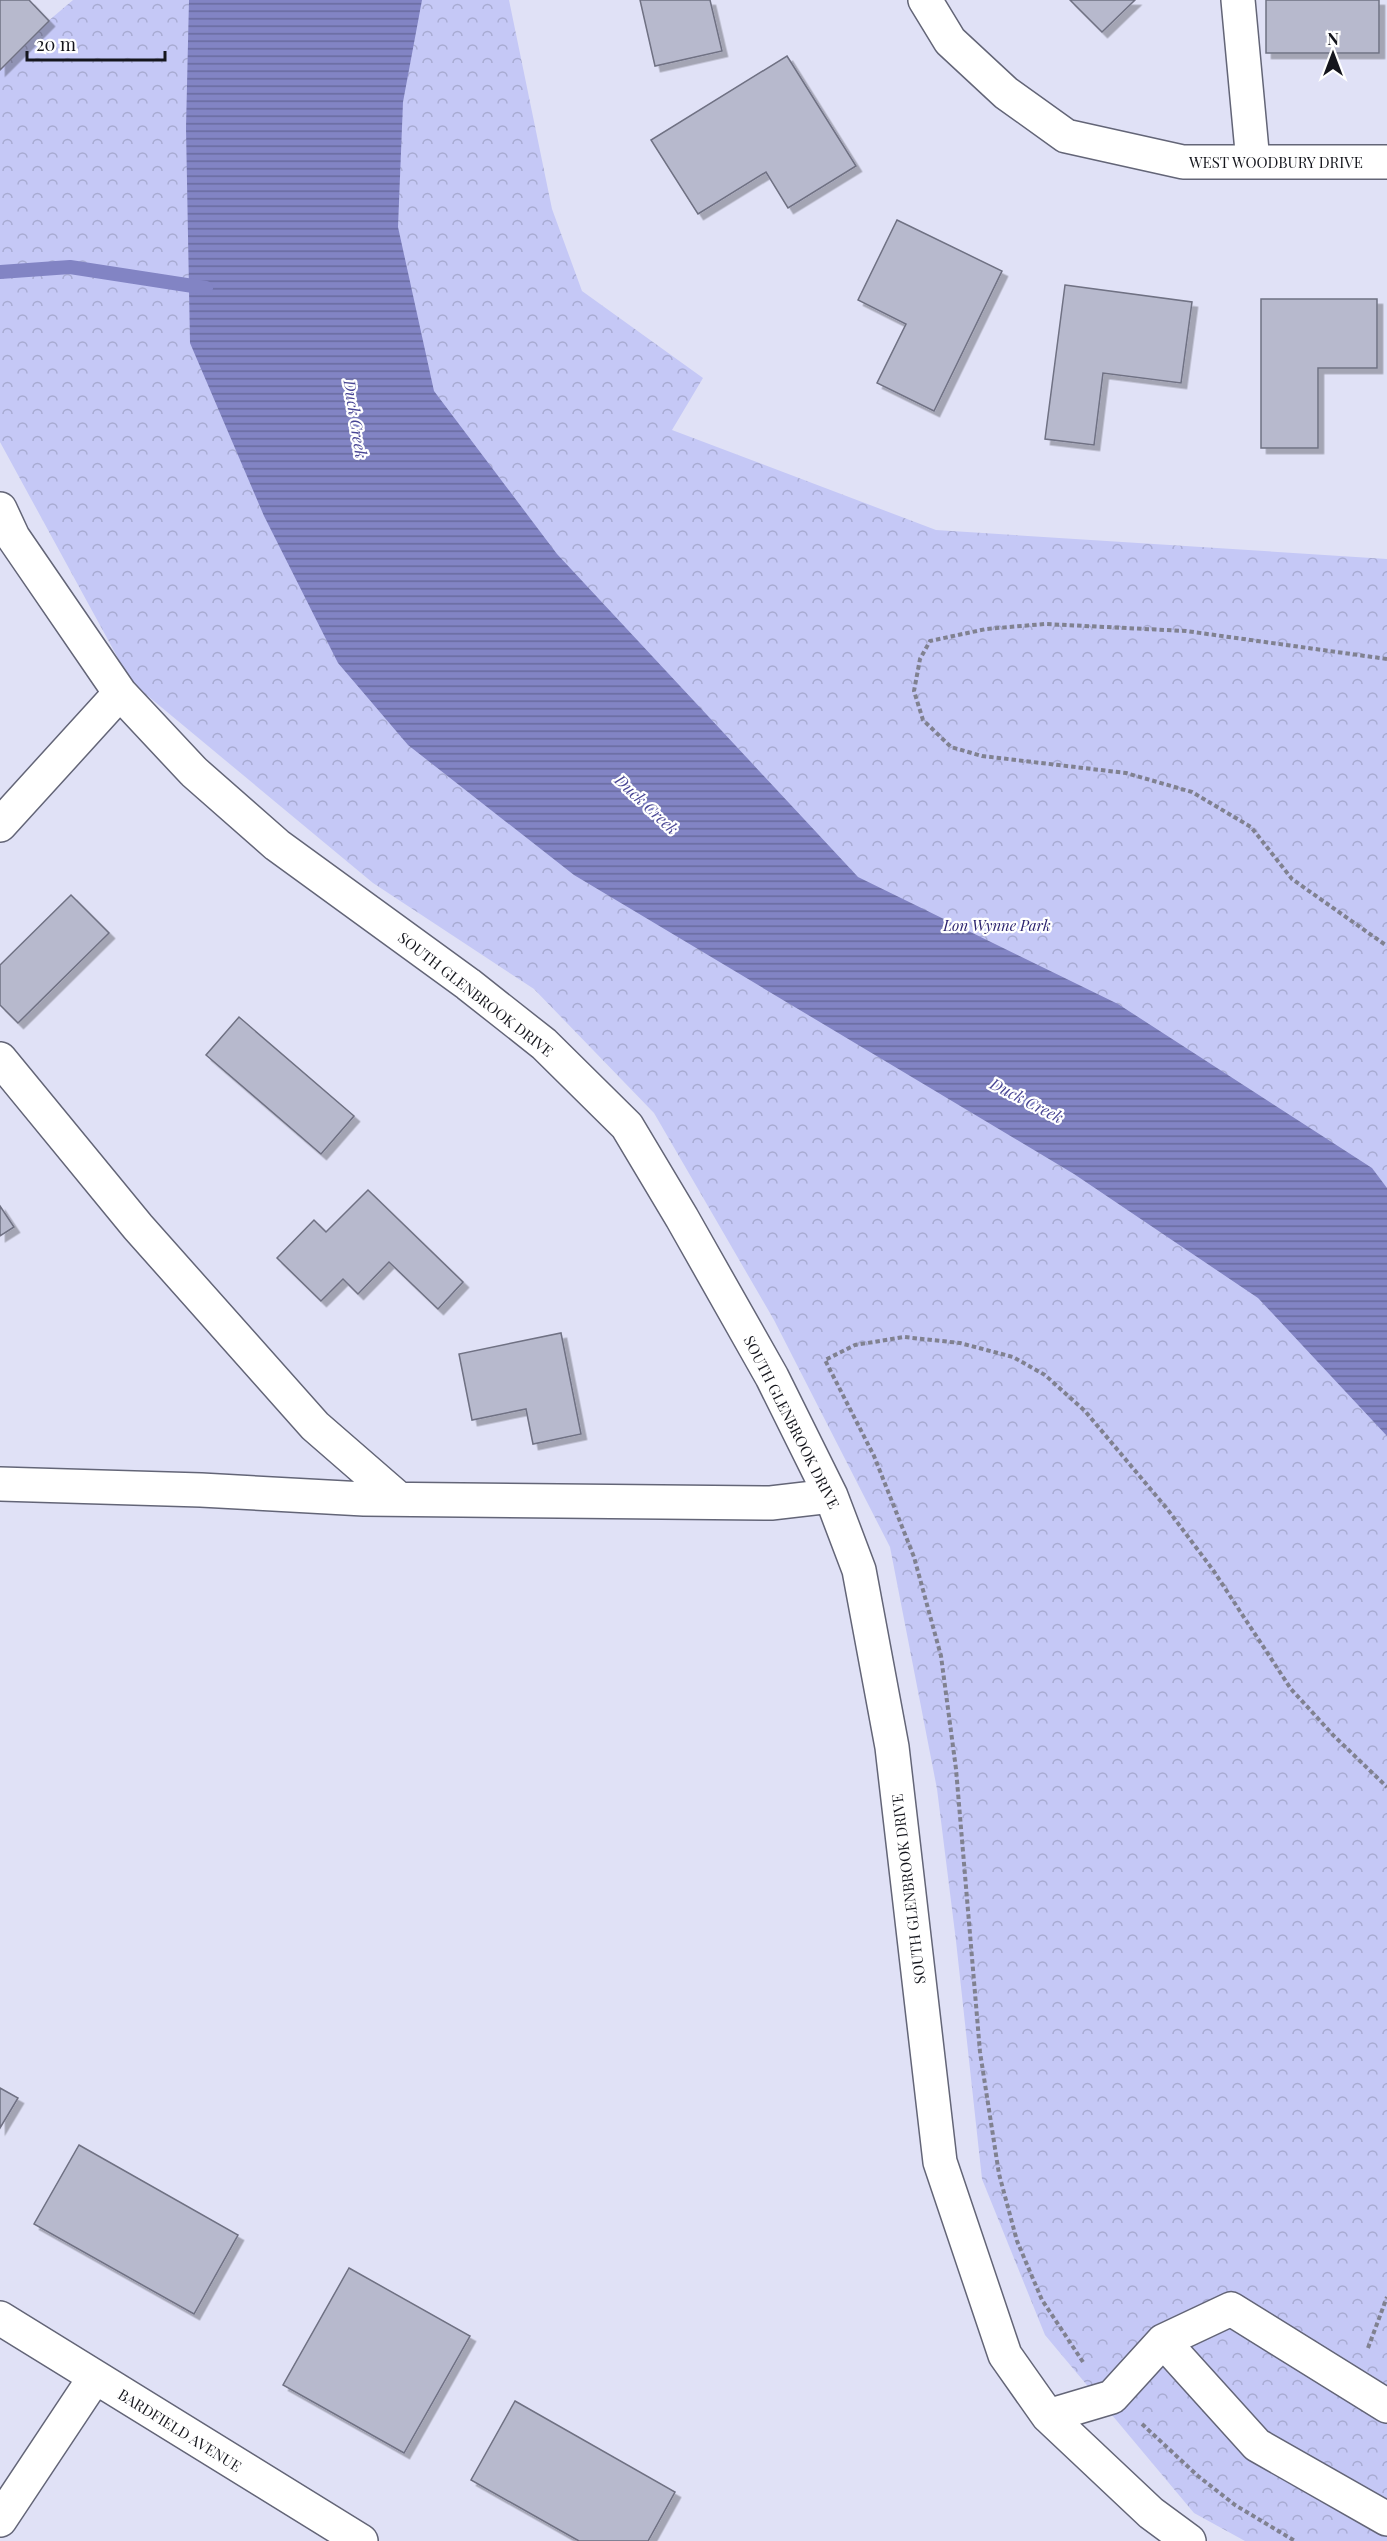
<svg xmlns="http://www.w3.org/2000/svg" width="1387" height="2541" viewBox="0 0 1387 2541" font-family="'Playfair Display',serif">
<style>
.park{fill:url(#park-crowns)}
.water{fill:url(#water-rules)}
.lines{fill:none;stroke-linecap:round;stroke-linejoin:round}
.stream{stroke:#8284c4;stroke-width:14}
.building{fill:#b7b9cd;stroke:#6f7183;stroke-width:1.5;filter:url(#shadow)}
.minor-casing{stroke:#636577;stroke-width:36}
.path{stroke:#808190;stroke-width:4;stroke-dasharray:4.5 3;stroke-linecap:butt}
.minor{stroke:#fff;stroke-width:33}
.labels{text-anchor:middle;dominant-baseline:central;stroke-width:4.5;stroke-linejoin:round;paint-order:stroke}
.street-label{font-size:15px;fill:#15161d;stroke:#fff}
.park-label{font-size:15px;font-style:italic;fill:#2c236f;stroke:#fff}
.water-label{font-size:16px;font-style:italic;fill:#494695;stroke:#fff}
</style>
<defs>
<pattern id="park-crowns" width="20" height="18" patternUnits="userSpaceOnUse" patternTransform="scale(1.5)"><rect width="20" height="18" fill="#c5c8f6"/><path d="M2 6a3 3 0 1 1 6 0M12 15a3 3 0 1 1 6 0" fill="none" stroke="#a8abd2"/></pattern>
<pattern id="water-rules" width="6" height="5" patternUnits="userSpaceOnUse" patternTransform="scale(1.5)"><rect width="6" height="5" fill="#8284c4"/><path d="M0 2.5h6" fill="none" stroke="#696b9f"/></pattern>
<filter id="shadow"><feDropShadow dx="5.5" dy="5.5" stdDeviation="0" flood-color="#0004"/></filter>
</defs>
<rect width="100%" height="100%" fill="#e0e1f6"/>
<path class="park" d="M73,0h436l43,209 30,82 121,87 -31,52 264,100 451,29v1982h-142l-51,-28 -149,-178 -63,-156 -26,-238 -19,-152 -47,-242 -116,-227 -120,-207 -120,-124 -161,-106 -242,-201 -131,-240v-380z"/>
<path class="water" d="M189,0h233l-19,102 -5,125 36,164 123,163 301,323 260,127 254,164 15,20v248l-129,-138 -184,-124 -500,-299 -166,-130 -70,-82 -74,-147 -74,-173 -4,-215z"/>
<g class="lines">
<path class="stream" d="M0,272l70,-5 136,21"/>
</g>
<path class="building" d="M0,0h29l20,21 -49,49z
M640,0h70l12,51 -67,15z
M1070,0h65l-33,32z
M1266,0h113v53h-113z
M787,56l69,110 -68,42 -22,-36 -68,42 -47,-74z
M897,220l105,51 -68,140 -57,-28 29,-59 -48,-24z
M1065,285l127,17 -11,81 -78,-10 -9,72 -49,-6z
M1261,299h116v69h-59v80h-57z
M71,895l38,38 -91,90 -18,-18v-40z
M239,1017l115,99 -33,38 -115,-99z
M368,1190l95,92 -25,27 -49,-47 -31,32 -15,-15 -22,22 -44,-43 37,-38 12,12z
M0,1206l14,21 -14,9z
M561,1333l20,101 -48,10 -7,-35 -54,11 -13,-66z
M0,2088l18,10 -18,30z
M79,2145l159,90 -44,79 -160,-90z
M349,2268l121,68 -66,117 -121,-68z
M515,2401l160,91 -27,49h-69l-108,-61z"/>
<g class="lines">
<defs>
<path id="minor" d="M925,0l25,41 56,52 60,43 117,26h204
M1238,0l15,162
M0,509l13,28 107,156 74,79 83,73 191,139 76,60 83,82 55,92 90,159 59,119 28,74 33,177 48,415 65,193 43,61 103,97 38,28
M0,825l120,-132
M0,1059l138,168 177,199 84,73
M0,1484l201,6 163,9 407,4 60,-7
M0,2318l361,223
M1163,2341l94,104 130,74
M1048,2416l64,-19 51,-56 68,-32 156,97
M0,2520l95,-143"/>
</defs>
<use href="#minor" class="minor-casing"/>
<path class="path" d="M1387,659l-201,-28 -141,-7 -59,5 -56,12 -10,18 -6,32 9,29 28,27 31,9 144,17 66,19 59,35 41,52 95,67
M1368,2348l19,-51
M1083,2362l-41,-62 -25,-59 -18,-67 -19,-122 -24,-283 -15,-113 -27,-99 -40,-101 -49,-96 30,-15 49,-8 56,6 53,14 32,18 40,36 83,99 45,60 78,119 43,47 53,51
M1142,2424l56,52 37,29 60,36"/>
<use href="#minor" class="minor"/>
</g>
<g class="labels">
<g class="street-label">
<text x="1276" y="162">WEST WOODBURY DRIVE</text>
<text transform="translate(476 994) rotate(38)">SOUTH GLENBROOK DRIVE</text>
<text transform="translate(792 1422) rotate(63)">SOUTH GLENBROOK DRIVE</text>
<text transform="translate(908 1889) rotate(-97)">SOUTH GLENBROOK DRIVE</text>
<text transform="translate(180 2430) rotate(32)">BARDFIELD AVENUE</text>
</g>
<g class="park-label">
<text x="997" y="925">Lon Wynne Park</text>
</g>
<g class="water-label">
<text transform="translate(356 419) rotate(81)">Duck Creek</text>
<text transform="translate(647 804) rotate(43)">Duck Creek</text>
<text transform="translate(1027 1100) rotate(27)">Duck Creek</text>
</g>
</g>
<g transform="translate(1333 54)" stroke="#ffffff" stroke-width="4.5" paint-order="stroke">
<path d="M0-4.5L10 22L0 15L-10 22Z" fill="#15161d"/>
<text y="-9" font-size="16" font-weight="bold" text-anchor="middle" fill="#15161d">N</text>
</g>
<path d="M27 51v9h138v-9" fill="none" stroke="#15161d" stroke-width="3"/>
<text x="36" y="51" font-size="18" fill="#15161d" stroke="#ffffff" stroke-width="4.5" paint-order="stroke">20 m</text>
</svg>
